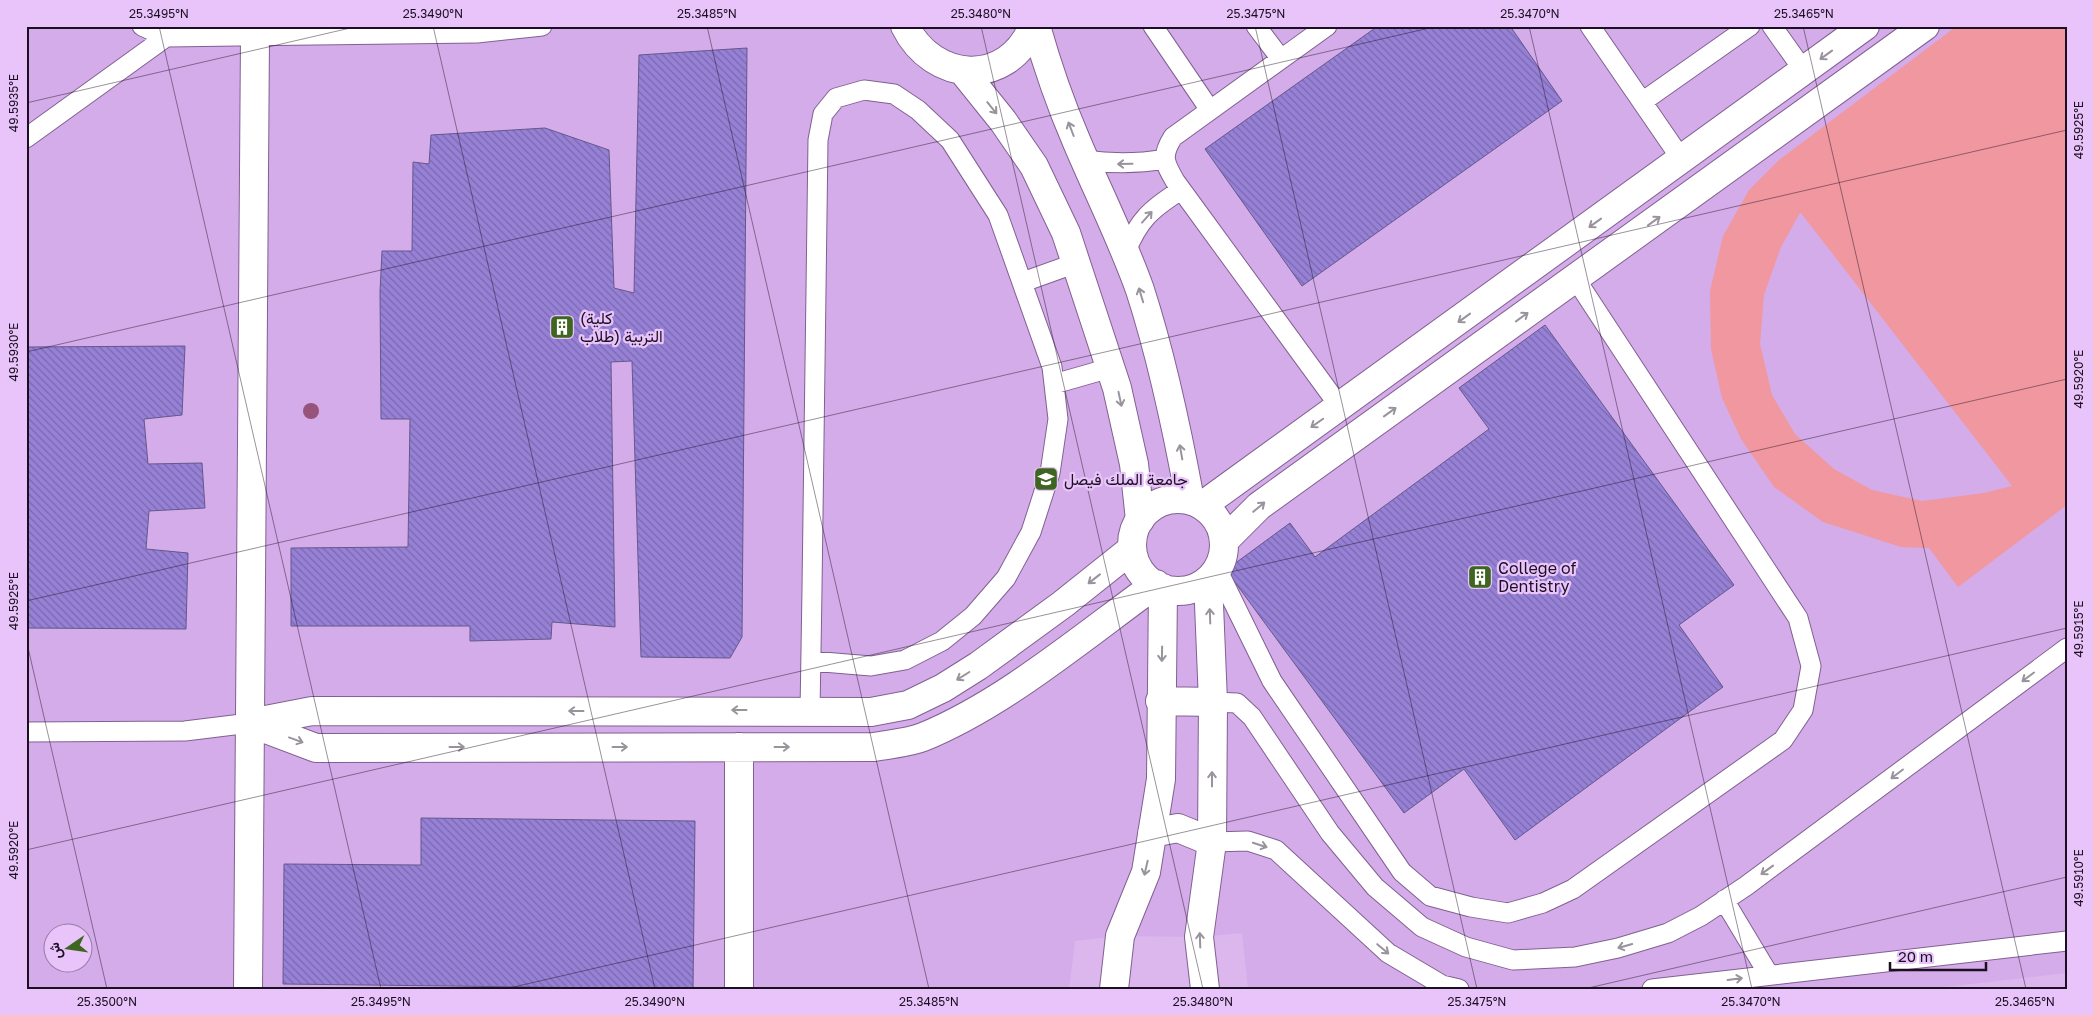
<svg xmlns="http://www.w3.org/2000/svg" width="2093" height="1015" viewBox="0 0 2093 1015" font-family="'Golos Text',Vazirmatn,sans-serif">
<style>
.built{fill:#d4ace9;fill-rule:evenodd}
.green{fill:#f1979f;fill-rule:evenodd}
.building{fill:url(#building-back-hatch);stroke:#64588c}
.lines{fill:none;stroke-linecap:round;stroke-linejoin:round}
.lane-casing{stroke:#816091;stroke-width:21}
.street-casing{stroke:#816091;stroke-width:30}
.lane{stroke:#fff;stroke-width:19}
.street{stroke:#fff;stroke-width:28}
.tree{fill:#98537b}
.oneway{stroke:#99939c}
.ticks{fill:none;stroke:#1c0f22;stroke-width:1;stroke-opacity:0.45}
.labels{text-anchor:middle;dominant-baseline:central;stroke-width:4.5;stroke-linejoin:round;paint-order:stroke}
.poi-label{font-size:16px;fill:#1c0f22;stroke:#e8c4fa;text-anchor:start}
.neatline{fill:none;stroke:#1c0f22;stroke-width:2}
.ticks-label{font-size:12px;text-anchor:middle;fill:#1c0f22}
</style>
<defs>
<pattern id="building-back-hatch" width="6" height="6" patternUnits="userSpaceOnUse" patternTransform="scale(1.25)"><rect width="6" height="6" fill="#9681d6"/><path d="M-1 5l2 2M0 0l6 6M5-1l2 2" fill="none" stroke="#7a68ad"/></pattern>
</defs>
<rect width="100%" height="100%" fill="#dbb7ed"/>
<path class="built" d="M26,26h2041v947l-139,16h-680l-6,-56 -43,4 -79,-1 -45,5 -6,48h-1043zM52,932h30v30h-30z"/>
<path class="green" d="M1957,26h110v479l-109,82 -29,-39 -28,-1 -78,-25 -49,-35 -33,-48 -19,-41 -11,-49 -1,-58 13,-55 26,-46 30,-30zM1800,213h1l211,273 -28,7 -62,8 -50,-11 -38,-21 -39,-35 -23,-39 -12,-51 4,-49 17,-48z"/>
<path class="building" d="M1378,26h132l52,75 -260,185 -97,-137z
M747,48l-5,589 -12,21 -89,-1 -9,-296 -21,1 4,265 -63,-5 -1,17 -81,2v-15h-179v-78l117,-1 2,-128h-29l-1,-127 2,-41h30l1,-89 16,2 2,-29 114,-7 64,22 5,138 20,5 5,-238z
M1545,325l189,260 -55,40 44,62 -208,153 -51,-71 -60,44 -178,-243 64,-47 25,34 174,-128 -30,-41z
M185,346l-3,69 -38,4 4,45 54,-1 3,45 -56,3 -3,38 42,4 -2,76 -160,-1v-281z
M421,818l274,3 -2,168 -410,-5 1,-120 137,1z"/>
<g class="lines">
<defs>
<path id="lane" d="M142,26l24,11
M1153,26l57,84
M1256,26l25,33
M1327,26l-154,111c-12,19 -9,25 2,44l165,226
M1590,26l92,134
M1772,26l32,45
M1642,102l108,-76
M26,138l140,-101 311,-4 65,-7
M1084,160c29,4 53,4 81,-1
M1125,254c13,-34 26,-45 56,-64
M1023,282l53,-19
M1054,384l56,-16
M1217,569l55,112 130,191 28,24 41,11 37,6 35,-10 30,-14 210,-149 20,-30 8,-44 -13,-48 -223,-340
M1213,702l24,1 15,14 78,116 45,54 47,40 44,20 47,13 62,-3 43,-9 50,-15 33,-17 45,-30 321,-238
M810,712l2,-123 6,-449 5,-26 13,-16 28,-8 30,4 24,16 32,30 48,75 54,152 6,52 -8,54 -19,59 -25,46 -33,38 -31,25 -37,19 -34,6 -60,-5
M26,732l159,-1 65,-8
M1212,842l36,-1 28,9 112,103 54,32 17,4
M1724,900l45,75
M1652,989l415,-48"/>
<path id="street" d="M905,26c28,57 103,62 128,0
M1036,26c11,39 24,77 40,114 21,50 46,99 64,150 22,68 37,139 50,210
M962,70l41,51 31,45 32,67 51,155 17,76 6,56
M1132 545a46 46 0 1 1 92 0a46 46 0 1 1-92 0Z
M1203,505l662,-479
M1224,541l35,-35 666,-480
M1160,701l53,1
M250,723l66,25 558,-1c15,-3 34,-4 49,-10 81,-33 161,-101 233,-153
M250,723l62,-12 559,1 37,-7 35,-17 35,-22 85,-62 69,-55
M739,747v242
M1152,833l26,-5 34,14
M248,989l7,-953
M1114,989l6,-53 26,-64 15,-93 2,-191
M1205,989l-6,-52 13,-95 1,-140 -5,-122"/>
</defs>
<use href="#lane" class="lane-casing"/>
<use href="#street" class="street-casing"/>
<use href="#lane" class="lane"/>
<use href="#street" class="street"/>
</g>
<circle class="tree" cx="311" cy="411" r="8"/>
<defs><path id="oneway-shaft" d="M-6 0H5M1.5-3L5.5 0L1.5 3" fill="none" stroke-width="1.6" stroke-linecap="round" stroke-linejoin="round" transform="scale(1.25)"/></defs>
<g class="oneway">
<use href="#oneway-shaft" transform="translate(1826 55) rotate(144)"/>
<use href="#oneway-shaft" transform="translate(992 108) rotate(51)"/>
<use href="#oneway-shaft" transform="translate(1071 129) rotate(-111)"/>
<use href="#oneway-shaft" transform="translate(1125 164) rotate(179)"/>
<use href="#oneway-shaft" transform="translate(1147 217) rotate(-48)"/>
<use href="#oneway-shaft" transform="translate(1654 221) rotate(-36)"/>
<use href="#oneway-shaft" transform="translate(1595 223) rotate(144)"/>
<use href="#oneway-shaft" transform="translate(1141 295) rotate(-107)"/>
<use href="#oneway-shaft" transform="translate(1522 317) rotate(-36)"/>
<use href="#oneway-shaft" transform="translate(1464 318) rotate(144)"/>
<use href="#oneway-shaft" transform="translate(1120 399) rotate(78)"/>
<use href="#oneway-shaft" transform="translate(1390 412) rotate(-36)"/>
<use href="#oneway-shaft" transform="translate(1317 423) rotate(145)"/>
<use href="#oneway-shaft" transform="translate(1181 452) rotate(-100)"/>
<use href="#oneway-shaft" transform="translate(1259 507) rotate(-40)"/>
<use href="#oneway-shaft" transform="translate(1094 579) rotate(142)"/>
<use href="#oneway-shaft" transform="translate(1210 616) rotate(-92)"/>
<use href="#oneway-shaft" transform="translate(1162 654) rotate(91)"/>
<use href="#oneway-shaft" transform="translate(963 676) rotate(148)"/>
<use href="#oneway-shaft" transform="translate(2028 677) rotate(143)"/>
<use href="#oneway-shaft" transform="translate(739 710) rotate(180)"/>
<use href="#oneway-shaft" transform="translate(576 711) rotate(180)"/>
<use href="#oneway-shaft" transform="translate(296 740) rotate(20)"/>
<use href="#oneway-shaft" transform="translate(457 747)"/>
<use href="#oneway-shaft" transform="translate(620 747)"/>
<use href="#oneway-shaft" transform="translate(782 747)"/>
<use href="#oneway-shaft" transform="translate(1897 774) rotate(143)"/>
<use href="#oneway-shaft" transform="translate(1212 779) rotate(-90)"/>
<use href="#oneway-shaft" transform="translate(1260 845) rotate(18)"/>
<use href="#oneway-shaft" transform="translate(1146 868) rotate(103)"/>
<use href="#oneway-shaft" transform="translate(1767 870) rotate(144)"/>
<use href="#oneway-shaft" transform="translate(1200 940) rotate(-92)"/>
<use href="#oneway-shaft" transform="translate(1625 946) rotate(164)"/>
<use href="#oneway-shaft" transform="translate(1383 949) rotate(40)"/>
<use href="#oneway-shaft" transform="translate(1735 979) rotate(-7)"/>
</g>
<path class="ticks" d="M159,26l222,963M433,26l222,963M707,26l222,963M981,26l222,963M1255,26l222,963M1529,26l223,963M1803,26l223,963M26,103l333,-77M26,352l1412,-326M26,601l2041,-471M26,639l81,350M26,850l2041,-471M505,989l1562,-361M1584,989l483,-112"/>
<defs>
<symbol id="building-square" viewBox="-11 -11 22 22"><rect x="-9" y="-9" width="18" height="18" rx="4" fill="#3f6621" stroke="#e8c4fa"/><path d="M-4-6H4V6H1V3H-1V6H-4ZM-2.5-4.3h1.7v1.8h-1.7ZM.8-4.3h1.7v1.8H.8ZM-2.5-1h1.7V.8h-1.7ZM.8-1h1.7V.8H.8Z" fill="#fff"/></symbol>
<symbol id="university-square" viewBox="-11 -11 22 22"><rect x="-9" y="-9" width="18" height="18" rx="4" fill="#3f6621" stroke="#e8c4fa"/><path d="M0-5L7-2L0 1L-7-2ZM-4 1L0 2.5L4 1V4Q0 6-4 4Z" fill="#fff"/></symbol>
</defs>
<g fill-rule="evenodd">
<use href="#building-square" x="548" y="313" width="28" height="28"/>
<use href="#university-square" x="1032" y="465" width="28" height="28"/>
<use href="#building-square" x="1466" y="563" width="28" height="28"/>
</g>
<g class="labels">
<g class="poi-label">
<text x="580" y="318">(كلية<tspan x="580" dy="18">التربية (طلاب</tspan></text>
<text x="1064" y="479">جامعة الملك فيصل</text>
<text x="1498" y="568">College of<tspan x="1498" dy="18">Dentistry</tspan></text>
</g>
</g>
<rect width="2093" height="1015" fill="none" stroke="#e8c4fa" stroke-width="55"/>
<g transform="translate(68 948) rotate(257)"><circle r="24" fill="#e8c4fa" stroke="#967ca4"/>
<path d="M0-4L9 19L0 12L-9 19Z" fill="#3f6621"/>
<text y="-8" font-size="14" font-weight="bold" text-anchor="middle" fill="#1c0f22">ش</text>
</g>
<path d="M1890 962v8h96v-8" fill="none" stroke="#1c0f22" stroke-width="2.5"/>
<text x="1898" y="962" font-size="15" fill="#1c0f22" stroke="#e8c4fa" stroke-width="4" paint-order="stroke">20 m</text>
<rect x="28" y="28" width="2038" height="960" class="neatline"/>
<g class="ticks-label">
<text x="159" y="18">25.3495°N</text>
<text x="433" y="18">25.3490°N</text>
<text x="707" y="18">25.3485°N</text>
<text x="981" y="18">25.3480°N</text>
<text x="1256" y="18">25.3475°N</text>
<text x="1530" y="18">25.3470°N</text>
<text x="1804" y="18">25.3465°N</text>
<text transform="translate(14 103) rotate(-90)" y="4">49.5935°E</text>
<text transform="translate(2079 130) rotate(-90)" y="4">49.5925°E</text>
<text transform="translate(14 352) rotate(-90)" y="4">49.5930°E</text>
<text transform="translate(2079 379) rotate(-90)" y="4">49.5920°E</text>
<text transform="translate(14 601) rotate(-90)" y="4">49.5925°E</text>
<text transform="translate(2079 629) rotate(-90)" y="4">49.5915°E</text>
<text transform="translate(14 850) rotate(-90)" y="4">49.5920°E</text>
<text transform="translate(2079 878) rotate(-90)" y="4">49.5910°E</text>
<text x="107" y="1006">25.3500°N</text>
<text x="381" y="1006">25.3495°N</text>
<text x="655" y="1006">25.3490°N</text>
<text x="929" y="1006">25.3485°N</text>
<text x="1203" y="1006">25.3480°N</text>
<text x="1477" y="1006">25.3475°N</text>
<text x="1751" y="1006">25.3470°N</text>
<text x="2025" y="1006">25.3465°N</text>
</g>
</svg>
